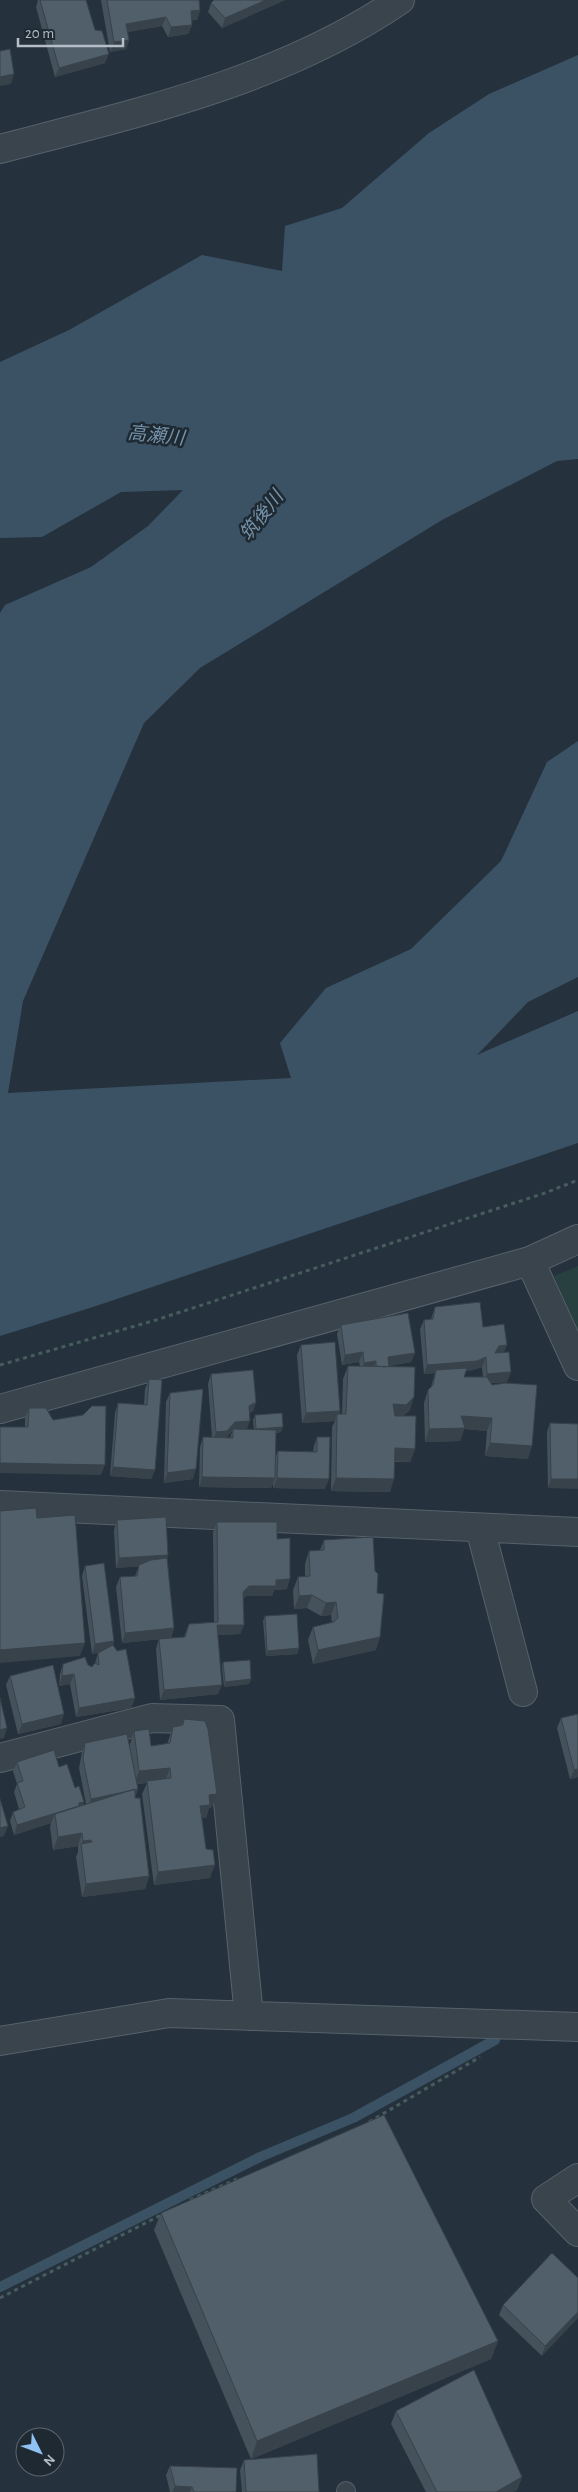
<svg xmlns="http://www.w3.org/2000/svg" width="578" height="2492" viewBox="0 0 578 2492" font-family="'Alegreya Sans','Noto Sans JP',sans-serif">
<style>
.green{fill:#28403f}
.water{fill:#3b5265}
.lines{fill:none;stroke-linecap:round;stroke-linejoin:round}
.stream{stroke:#3b5265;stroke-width:10}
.service-casing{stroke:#57616b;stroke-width:20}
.minor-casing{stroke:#57616b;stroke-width:30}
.tertiary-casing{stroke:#57616b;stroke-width:30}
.path{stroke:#475c5c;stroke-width:3;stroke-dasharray:4 4;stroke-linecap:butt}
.service{stroke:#39444d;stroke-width:18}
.minor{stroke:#39444d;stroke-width:28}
.tertiary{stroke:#39444d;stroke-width:28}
.wall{fill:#45525b;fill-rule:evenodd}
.shaded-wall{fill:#38424a}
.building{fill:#505f6a;stroke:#38424a}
.labels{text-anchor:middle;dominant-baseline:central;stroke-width:5;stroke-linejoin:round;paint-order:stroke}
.water-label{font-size:19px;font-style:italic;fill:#7693aa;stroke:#1e2932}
</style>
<rect width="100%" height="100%" fill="#25323d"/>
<path class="green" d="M578,1266v66l-24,-56z"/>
<path class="water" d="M578,55v404l-21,2 -115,59 -242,148 -56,55 -121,278 -15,92 283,-15 -11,-35 46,-55 85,-39 90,-88 46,-99 31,-21v236l-50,25 -51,53 101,-44v132l-485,164 -93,29v-723l5,-8 86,-38 57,-41 35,-36 -62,2 -79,45 -42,1v-176l69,-32 133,-75 80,16 3,-45 57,-18 87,-75 60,-39z"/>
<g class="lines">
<path class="stream" d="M0,2287l260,-130 93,-39 142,-78"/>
<defs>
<path id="service" d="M346,2491v1"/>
<path id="minor" d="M0,149c137,-36 282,-68 400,-149
M530,1261l48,105
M0,1505l578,27
M480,1528l43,164
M0,1758l152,-40 68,2 29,296
M0,2041l169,-28 409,14
M578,2178l-32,21 32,33"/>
<path id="tertiary" d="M0,1409l530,-148 48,-22"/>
</defs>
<use href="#service" class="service-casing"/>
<use href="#minor" class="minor-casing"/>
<use href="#tertiary" class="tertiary-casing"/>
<path class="path" d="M0,1365l156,-45 389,-127 33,-13
M369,2122l111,-65
M190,2200l47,-21
M0,2298l163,-84"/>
<use href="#service" class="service"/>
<use href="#minor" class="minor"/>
<use href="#tertiary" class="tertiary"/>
</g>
<path class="wall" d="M38,0h48l19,63 -50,14 -19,-70z
M101,0h98l1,10 -3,10h-5v5l-4,9 -20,3 -6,-11 -34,6 1,8 -3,9 -16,3z
M285,0l-63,28 -14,-16 3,-9z
M435,1307l48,20 21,25 3,30 -16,1 37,76 -43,-3 2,-25 -23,-2 -4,12 -35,1 -1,-39 4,-13 3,-3 4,-14 -11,1 -4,-45 4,-9 7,-1zM482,1367l1,10h-19l2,-6 7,-1z
M341,1325l74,28 -4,9 -22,4v1l21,43 -7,6 12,33 -5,13h-15l-5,30 -59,-1 1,-64 3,-6 -33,2 -5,-68 4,-10 39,66 -1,3h3l1,-35 5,-13h12l-1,-4 -17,3 -5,-31z
M211,1374l45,28 -3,9 -4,2 -2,16 7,1 -1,-10 2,-5 26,17 -5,1 -1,24 3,-6 35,1 1,-6 3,-9 8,52 -52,-1v-6l-2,6 -72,-1 1,-40 3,-10h9l-4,-53zM231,1432h1l-2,6h-4z
M149,1379l6,91 -4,9 -41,-3 5,-63 3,-10 26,2 1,-16z
M170,1393l23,86 -29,4 2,-81z
M29,1408l24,12 48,55 -76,-48v-9z
M550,1423l28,1 -30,64 -1,-56z
M117,1520l51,35 -1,3 7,70 -3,10 -49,5 -6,-56 4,-10 15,-1 4,-10 -23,2 -2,-38z
M217,1522l60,17 10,50 -13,1 -2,6h-26l-3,2 1,27 -4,9 -22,1v59l-58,6 -4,-51 3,-10 25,-2 5,-13 25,-2 -1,-90z
M324,1540l51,31 2,22 -1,57 -63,14 -5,-24 5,-13 19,-5 -1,-7 -10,1 -14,-8 -13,1 -1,-19 5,-13 7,-1v-12l4,-13 11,-1z
M85,1566l29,75 -1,4 22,53 -4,10 -55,9 -6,-33 -11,2 1,-12 3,-10 25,1 4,2 3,-4 3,-10 2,-1 -8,2 -10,-78z
M265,1616l34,32 -2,6 -31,2 -3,-35z
M223,1662l28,17 -2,5 -25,3 -2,-20z
M10,1676l51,48 -43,10 -12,-49z
M561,1718l17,59 -8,2 -13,-51z
M184,1719l28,88 -3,1 -3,10h-4l8,60 -56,7 -12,-91 5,-11 -10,1 1,5 -3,8 14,79 -4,13 -63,8 -6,-40 2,-5v-6l-25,4 -3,-23 1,-4 -37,12 -4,-14 3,-9 6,-3 -5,-17 3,-8 -4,-13 4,-9 42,5 16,21 8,17 3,-1 -7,-36 3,-16 3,-9 45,7v-6l4,-13 17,15 16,-2 6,-17 8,-1z
M161,2213l337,128 -7,18 -240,100 -97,-229z
M578,2278l-36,78 -43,-41 4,-10z
M396,2411l126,66 -5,13 -4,2h-87l-35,-68z
M244,2460l75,32h-77l-2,-22z
M170,2466l66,26h-66l-4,-17z"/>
<path class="shaded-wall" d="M266,0h19l-63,28 3,-10z
M200,10l-3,10 -10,1 4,-10z
M166,17l-4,9 -39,7 3,-9z
M192,25l-4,9 -20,3 3,-10z
M129,40l-3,9 -16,3 4,-10z
M109,54l-4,9 -50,14 4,-9z
M14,74l-3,10 -11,2v-9z
M507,1345l-4,10 -8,-2 4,-7z
M363,1352l-4,10 -17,3 3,-10z
M415,1353l-4,9 -26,5 3,-10z
M486,1357l-4,10 -9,3 -37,3v-3l-1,3 -11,1 3,-9z
M376,1361l-4,10 -11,2 3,-10z
M511,1372l-4,10 -23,1 3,-9z
M414,1397l-4,13 -9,8h-13l5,-14z
M256,1402l-3,9 -8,5 4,-10z
M340,1411l-3,9v-6l-2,7 -33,2 4,-10z
M461,1416l31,2 -5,13 -23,-2 -4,12 -35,1 4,-13z
M250,1421l-4,10 -13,-2 -1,3h-1l-7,9 -11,1 3,-10 19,-10z
M283,1427l-2,5 -27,2 2,-5z
M490,1443l42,3 -4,13 -43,-3z
M395,1448l20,1 -5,13 -20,-1z
M0,1463l105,2 -4,10 -101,-2z
M113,1467l42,3 -4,9 -41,-3z
M196,1469l-3,10 -29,4 3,-10z
M202,1477l73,1 -4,10 -72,-1z
M277,1478l52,1 -4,10 -52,-1z
M336,1478l58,1 -4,13 -59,-1z
M551,1479h27v10l-30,-1z
M168,1555l-4,10 -48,3 3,-10z
M290,1579l-3,10 -13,1 -2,6h-26l-6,6 3,-10 6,-6 27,-6z
M312,1595l-5,13 -13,1 5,-13z
M336,1602l-5,13 -10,1 5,-13z
M217,1625h27l-4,9 -26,1z
M174,1628l-3,10 -49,5 3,-10z
M380,1637l-4,13 -63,14 5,-14z
M114,1641l-3,10 -19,3 3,-10z
M85,1643l-5,13 -80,7v-13z
M299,1648l-2,6 -31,2 1,-5z
M74,1674l-4,10 -11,2 3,-10z
M251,1679l-2,5 -25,3 1,-5z
M222,1685l-4,9 -58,6 4,-10z
M135,1698l-4,10 -55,9 3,-9z
M64,1714l-3,10 -43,10 4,-10z
M7,1728l-3,10 -4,1v-9z
M170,1768l-5,13h-18v2l-13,1 5,-13z
M578,1769v8l-8,2 4,-9z
M138,1789l-3,10 -48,10 4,-10z
M217,1794l-5,13 -3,1 -3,10 -10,1 4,-13 9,-11z
M84,1802l-3,9 -26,3 -4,9 -37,12 3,-10 62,-22z
M8,1826l-4,10 -4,1v-9z
M82,1833l-4,13 -25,4 5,-13z
M91,1840l-5,13 -5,-7 2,-5z
M215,1865l-5,13 -56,7 4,-13z
M149,1876l-4,13 -63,8 4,-13z
M578,2312v6l-36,38 3,-10z
M498,2341l-7,18 -240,100 6,-18z
M522,2477l-5,13 -4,2h-17z
M175,2486l17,1 -2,5h-18z"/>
<path class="building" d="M40,0h46l9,30 7,1 7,23 -50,14z
M107,0h92l1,10 -9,1 1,14 -21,2 -5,-10 -40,7 3,16 -15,2z
M214,0h52l-41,18 -14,-15z
M10,49l4,25 -14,3v-26z
M480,1302l3,25 21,-3 3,21 -8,1 -4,7 14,-1 2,20 -24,2 -1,-17 -9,4 -50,4 -3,-45 9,-1 2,-12z
M408,1313l7,40 -27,4 1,9 -4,1 -9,-1v-5l-12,2 -1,-11 -18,3 -4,-30z
M335,1342l5,69 -34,2 -5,-68z
M348,1366l67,1 -1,30 -8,8 -13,-1 2,12h21l-1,33 -20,-1 -1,31 -58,-1 1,-64h9z
M467,1368l-3,9h23l5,8 13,-2 32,2 -5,61 -42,-3 2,-25 -31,-2 4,12 -36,1 -1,-39 5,-5 3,-15z
M253,1370l3,32 -7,4 1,15 -15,1 -8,9 -11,1 -5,-58z
M149,1379l13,1 -7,90 -42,-3 5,-64 29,2z
M203,1389l-7,80 -29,4 3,-80z
M92,1406h14l-1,59 -105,-2v-36h28l1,-19h17l7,12 30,-5z
M282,1413l1,14 -27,2 -1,-14z
M550,1423l28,1v55h-27z
M233,1429l43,1 -1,48 -73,-1 1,-40 30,1z
M317,1437h13l-1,42 -52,-1 1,-27 39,1z
M36,1508l1,10 38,-3 10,128 -85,7v-139z
M166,1517l2,38 -49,3 -2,-38z
M217,1522h60v17l13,-1v41l-14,1v6h-27l-6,6 1,33h-27l5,60 -58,5 -5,-51 26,-2 4,-13 29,-2z
M373,1537l2,34 3,3 -1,19 7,1 -4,43 -62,13 -5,-23 21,-5 4,-4 -2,-16 -10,1 -14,-8 -13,1 -1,-19 12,-1 -1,-25 15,-1v-10z
M167,1558l7,70 -49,5 -5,-56 17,-1 2,-11 12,-5z
M104,1563l10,78 -19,3 -10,-78z
M297,1614l2,34 -32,3 -2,-35z
M113,1645l4,6 9,-2 9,49 -56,10 -5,-34 -12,2 1,-12 22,-7 3,8 4,2 3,-4 4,2 -1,-12z
M250,1660l1,19 -26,3 -2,-20z
M53,1665l11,49 -42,10 -12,-48z
M0,1698l7,30 -7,2z
M578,1714v55l-4,1 -13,-52z
M184,1719l21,2 3,8 9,65 -8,1 1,10 -10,1 6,43 7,1 2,15 -57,7 -11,-91 24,-3 -1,-10 -31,3 -5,-40 15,-2 2,17 19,-3 3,-16 10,-2z
M127,1734l11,55 -47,10 -8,-40 2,-16z
M54,1750l5,17 8,-3 8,24 4,-2 5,16 -5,1v3l-62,19 -4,-13 12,-5 -8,-24 6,-2 -6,-19z
M135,1789v9h5l9,78 -63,8 -5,-40 11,-2 -1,-2 -8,1 -1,-8 -24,4 -3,-23z
M0,1799l8,27 -8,2z
M384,2115l114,226 -241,100 -96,-228z
M552,2253l26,25v34l-33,34 -42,-41z
M474,2370l48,107 -26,15h-59l-41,-81z
M317,2454l2,38h-73l-2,-32z
M170,2466l67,2 -1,24h-42l-2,-5 -17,-1z"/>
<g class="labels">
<g class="water-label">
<text transform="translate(156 436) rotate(6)">高瀬川</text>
<text transform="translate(262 516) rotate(-52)">筑後川</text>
</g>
</g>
<g transform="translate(40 2452) rotate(132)"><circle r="24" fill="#1e2932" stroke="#5a656e"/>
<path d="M0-4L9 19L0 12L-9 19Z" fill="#8fc1f3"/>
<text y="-8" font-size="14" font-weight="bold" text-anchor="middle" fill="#b5bec8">N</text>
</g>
<path d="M18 38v8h105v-8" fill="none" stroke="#b5bec8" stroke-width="2.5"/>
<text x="25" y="38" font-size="15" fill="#b5bec8" stroke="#1e2932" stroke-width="4" paint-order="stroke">20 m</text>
</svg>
